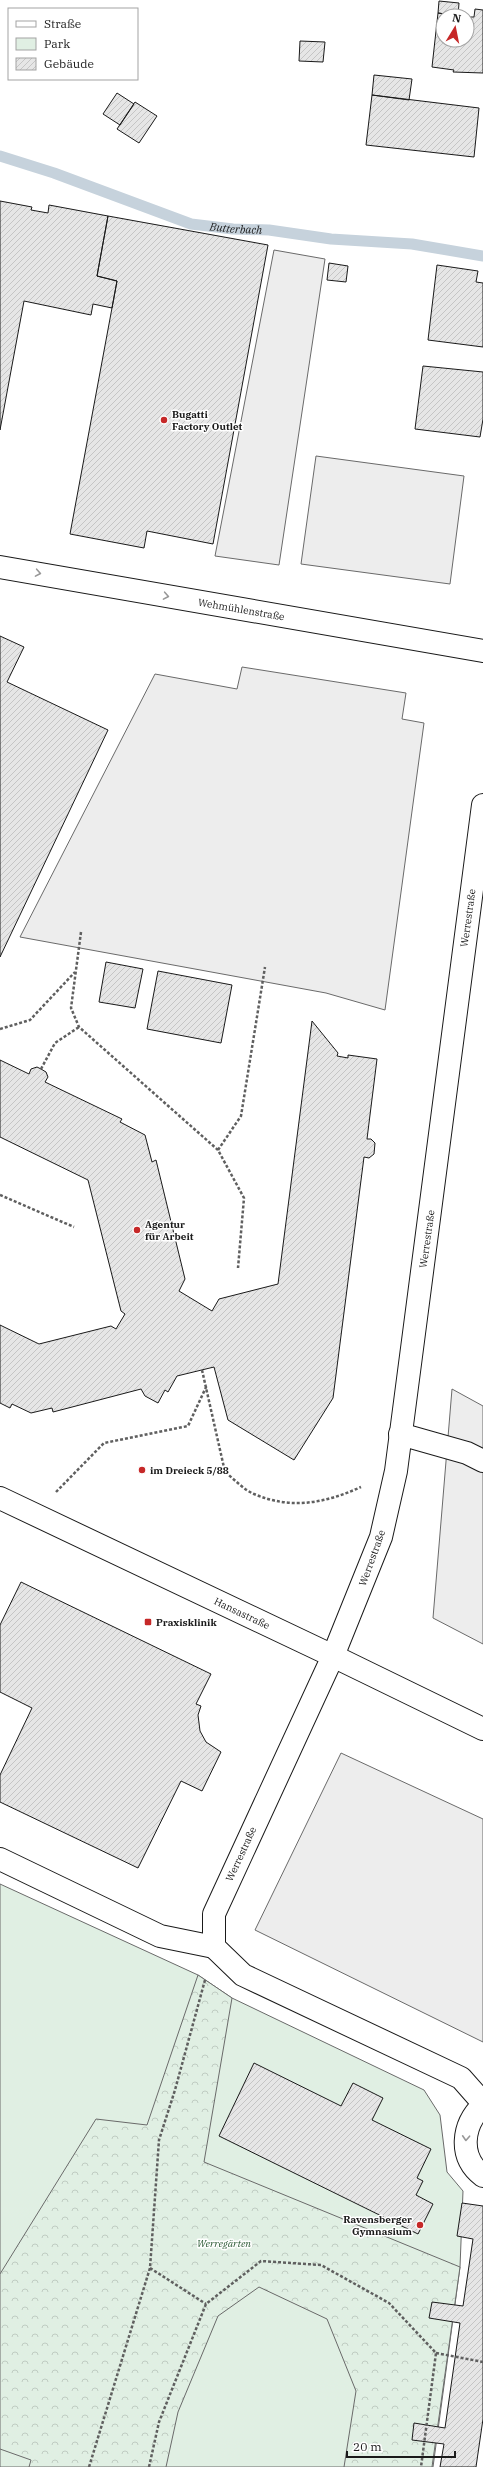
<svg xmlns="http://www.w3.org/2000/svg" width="483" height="2467" viewBox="0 0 483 2467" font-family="'IBM Plex Serif',serif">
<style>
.green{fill:#e0efe3;stroke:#6a6a6a}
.forest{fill:url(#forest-crowns);stroke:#6a6a6a}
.parking{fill:#ededed;stroke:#6a6a6a}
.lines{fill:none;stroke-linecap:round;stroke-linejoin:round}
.stream{stroke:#c6d2dc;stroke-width:11}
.building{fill:url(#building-hatch);stroke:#1a1a1a}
.minor-casing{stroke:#1a1a1a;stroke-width:24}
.major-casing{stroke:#1a1a1a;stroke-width:24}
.path{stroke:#5f5f5f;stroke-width:2.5;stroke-dasharray:3 2;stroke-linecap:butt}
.minor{stroke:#fff;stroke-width:22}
.major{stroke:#fff;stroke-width:22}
.oneway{stroke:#989898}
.poi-dot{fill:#c62828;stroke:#fff;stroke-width:1.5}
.labels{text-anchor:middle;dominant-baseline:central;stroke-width:3;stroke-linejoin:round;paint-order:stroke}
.poi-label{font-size:10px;font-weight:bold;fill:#1a1a1a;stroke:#fff;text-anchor:start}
.street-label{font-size:10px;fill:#1a1a1a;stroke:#fff}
.park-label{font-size:10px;font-style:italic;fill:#2b5a34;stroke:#fff}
.water-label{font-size:11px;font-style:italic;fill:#1a1a1a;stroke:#fff}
</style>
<defs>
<pattern id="forest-crowns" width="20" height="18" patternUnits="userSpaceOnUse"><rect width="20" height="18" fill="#e0efe3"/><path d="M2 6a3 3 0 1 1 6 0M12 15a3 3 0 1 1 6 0" fill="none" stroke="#c0ccc2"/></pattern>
<pattern id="building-hatch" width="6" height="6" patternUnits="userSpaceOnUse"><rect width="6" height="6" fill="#e6e6e6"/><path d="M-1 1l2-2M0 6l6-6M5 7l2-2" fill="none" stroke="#c5c5c5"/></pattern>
</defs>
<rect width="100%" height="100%" fill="#fff"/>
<path class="green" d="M0,1884l198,91 34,23 192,92 16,25 7,57 16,19 -3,76 -27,200h-433z"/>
<path class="forest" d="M198,1975l34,23 -28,164 256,105 -28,200h-88l12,-76 -29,-72 -68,-32 -41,29 -40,96 -12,55h-137l2,-7 -31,-11v-175l96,-155 51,6z"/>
<path class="parking" d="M274,250l51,9 -46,306 -64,-9z
M316,456l148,20 -14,108 -149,-20z
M242,667l164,26 -4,26 22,4 -39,287 -59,-17 -306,-56 135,-263 82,15z
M452,1389l31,17v238l-50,-26z
M341,1753l142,66v223l-228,-112z"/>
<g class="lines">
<path class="stream" id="s1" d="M0,156l54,17 137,51 42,5 36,1 62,9 81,5 71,12"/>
</g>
<path class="building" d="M439,1l20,2 -1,13 -20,-3z
M475,9l8,1v63l-30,-1 1,-2 -22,-3 6,-54 23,3h-18v24h24v-23h7z
M300,41l25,1 -2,20 -24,-1z
M374,75l38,4 -3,21 -37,-5z
M117,93l17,11 -14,21 -17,-11z
M372,95l107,13 -5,49 -108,-12z
M135,102l22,14 -18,27 -22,-14z
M0,201l32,6 -1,3 17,3 1,-8 59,11 -11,60 20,5 -5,27 -19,-4 -2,11 -67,-14 -24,129z
M108,216l160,29 -55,299 -66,-13 -3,17 -74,-14 47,-253 -20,-5z
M329,263l19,3 -2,16 -19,-2z
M437,265l41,6 -2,11 7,1v64l-55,-7z
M423,366l60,6v47l-3,18 -65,-8z
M0,636l24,11 -17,35 101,48 -108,227z
M106,962l37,7 -8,39 -36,-6z
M158,971l74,14 -11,58 -74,-14z
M312,1021l26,32 -1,3 11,2v-3l29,4 -10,80h4l4,4 -1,11 -5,4 -5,-1 -31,241 -39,62 -66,-40 -14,-53 -37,9 -9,16 -3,-2 -7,13 -13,-7 -4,-7 -88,23 -1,-4 -21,5 -19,-9 -2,4 -10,-5v-78l39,19 72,-18 5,3 9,-15 -4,-3 -33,-131 -88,-43v-77l29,14 2,-5 6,-2 4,2 5,3 2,5 -3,5 77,37 -2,3 25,13 7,27 4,-2 29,119 -6,12 33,20 7,-12 59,-15z
M21,1582l190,92 -15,30 5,2 -3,9 2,16 6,11 15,10 -19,39 -21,-10 -43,87 -138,-66v-27l32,-67 -32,-16v-67z
M254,2063l87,43 12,-23 30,15 -11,22 59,29 -14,29 6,3 -7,14 17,9 -15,30 -199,-98z
M462,2203l21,3v213l-7,48h-36l4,-23 -32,-4 2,-17 31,5 15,-105 -31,-5 3,-16 31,4 10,-67 -16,-3z"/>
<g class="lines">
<defs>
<g id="minor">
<path id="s2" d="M0,567l483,84"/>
<path d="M400,1434l67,19 16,8"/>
<path id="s3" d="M0,1498l333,158 -119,258v33l29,28 218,103 22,25"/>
<path d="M0,1859l160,77 54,11"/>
<path d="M483,2105c-21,20 -25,52 0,71"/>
</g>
<path id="major" d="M483,805l-87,666 -15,66 -48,119 150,73"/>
</defs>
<use href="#minor" class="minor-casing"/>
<use href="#major" class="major-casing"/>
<path class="path" d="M81,932l-10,76 8,19 139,123 26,48 -6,70
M0,1029l30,-9 45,-48
M41,1069l14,-26 24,-16
M218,1150l23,-34 24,-149
M0,1195l74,32
M202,1370l23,102c9,7 19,18 29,22 38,16 71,9 107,-7
M56,1492l48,-49 84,-17 19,-41
M150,2268l56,36
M436,2353l47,9
M89,2467l61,-199 9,-128 16,-50 30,-110
M149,2467l10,-45 47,-118 55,-43 60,4 68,38 47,50 -15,114"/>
<use href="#minor" class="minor"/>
<use href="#major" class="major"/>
</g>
<defs><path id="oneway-chevron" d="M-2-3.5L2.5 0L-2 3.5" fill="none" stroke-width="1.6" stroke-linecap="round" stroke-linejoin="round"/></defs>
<g class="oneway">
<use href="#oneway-chevron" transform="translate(38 573) rotate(10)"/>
<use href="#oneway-chevron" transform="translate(166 596) rotate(10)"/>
<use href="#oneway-chevron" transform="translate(466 2138) rotate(93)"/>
</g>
<g class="poi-dot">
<circle cx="164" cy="420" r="4"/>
<circle cx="137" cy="1230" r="4"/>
<circle cx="142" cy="1470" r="4"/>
<rect x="144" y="1618" width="8" height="8" rx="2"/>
<circle cx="420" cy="2225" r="4"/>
</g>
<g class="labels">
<g class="poi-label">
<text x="172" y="414">Bugatti<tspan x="172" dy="12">Factory Outlet</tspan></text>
<text x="145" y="1224">Agentur<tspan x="145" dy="12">für Arbeit</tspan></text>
<text x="150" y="1470">im Dreieck 5/88</text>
<text x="156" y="1622">Praxisklinik</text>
<text x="412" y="2219" text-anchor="end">Ravensberger<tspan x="412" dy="12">Gymnasium</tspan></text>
</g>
<g class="street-label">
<text stroke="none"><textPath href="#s2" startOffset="245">Wehmühlenstraße</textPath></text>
<text transform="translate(468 918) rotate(-82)">Werrestraße</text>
<text transform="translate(427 1239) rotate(-82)">Werrestraße</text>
<text transform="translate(372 1558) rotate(-70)">Werrestraße</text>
<text stroke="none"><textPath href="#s3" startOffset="268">Hansastraße</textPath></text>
<text transform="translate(241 1854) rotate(-65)">Werrestraße</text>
</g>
<g class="park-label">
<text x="224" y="2243">Werregärten</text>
</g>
<g class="water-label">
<text stroke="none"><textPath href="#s1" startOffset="248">Butterbach</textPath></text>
</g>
</g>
<rect x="8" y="8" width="130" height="72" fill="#ffffff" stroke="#a3a3a3"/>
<rect x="16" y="21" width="20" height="6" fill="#ffffff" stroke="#a3a3a3"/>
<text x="44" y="28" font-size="12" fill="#1a1a1a">Straße</text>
<rect x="16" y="38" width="20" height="12" fill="#e0efe3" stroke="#a3a3a3"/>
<text x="44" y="48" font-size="12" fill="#1a1a1a">Park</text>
<rect x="16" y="58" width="20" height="12" fill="url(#building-hatch)" stroke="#a3a3a3"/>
<text x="44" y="68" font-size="12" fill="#1a1a1a">Gebäude</text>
<g transform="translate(455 28) rotate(10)"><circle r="19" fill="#ffffff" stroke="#a3a3a3"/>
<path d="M0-3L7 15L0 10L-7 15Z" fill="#c62828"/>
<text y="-6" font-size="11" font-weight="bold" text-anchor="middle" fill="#1a1a1a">N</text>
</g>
<path d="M347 2451v6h108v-6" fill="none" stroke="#1a1a1a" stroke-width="2"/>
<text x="353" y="2451" font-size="12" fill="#1a1a1a" stroke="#ffffff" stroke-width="3" paint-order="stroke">20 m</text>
</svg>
